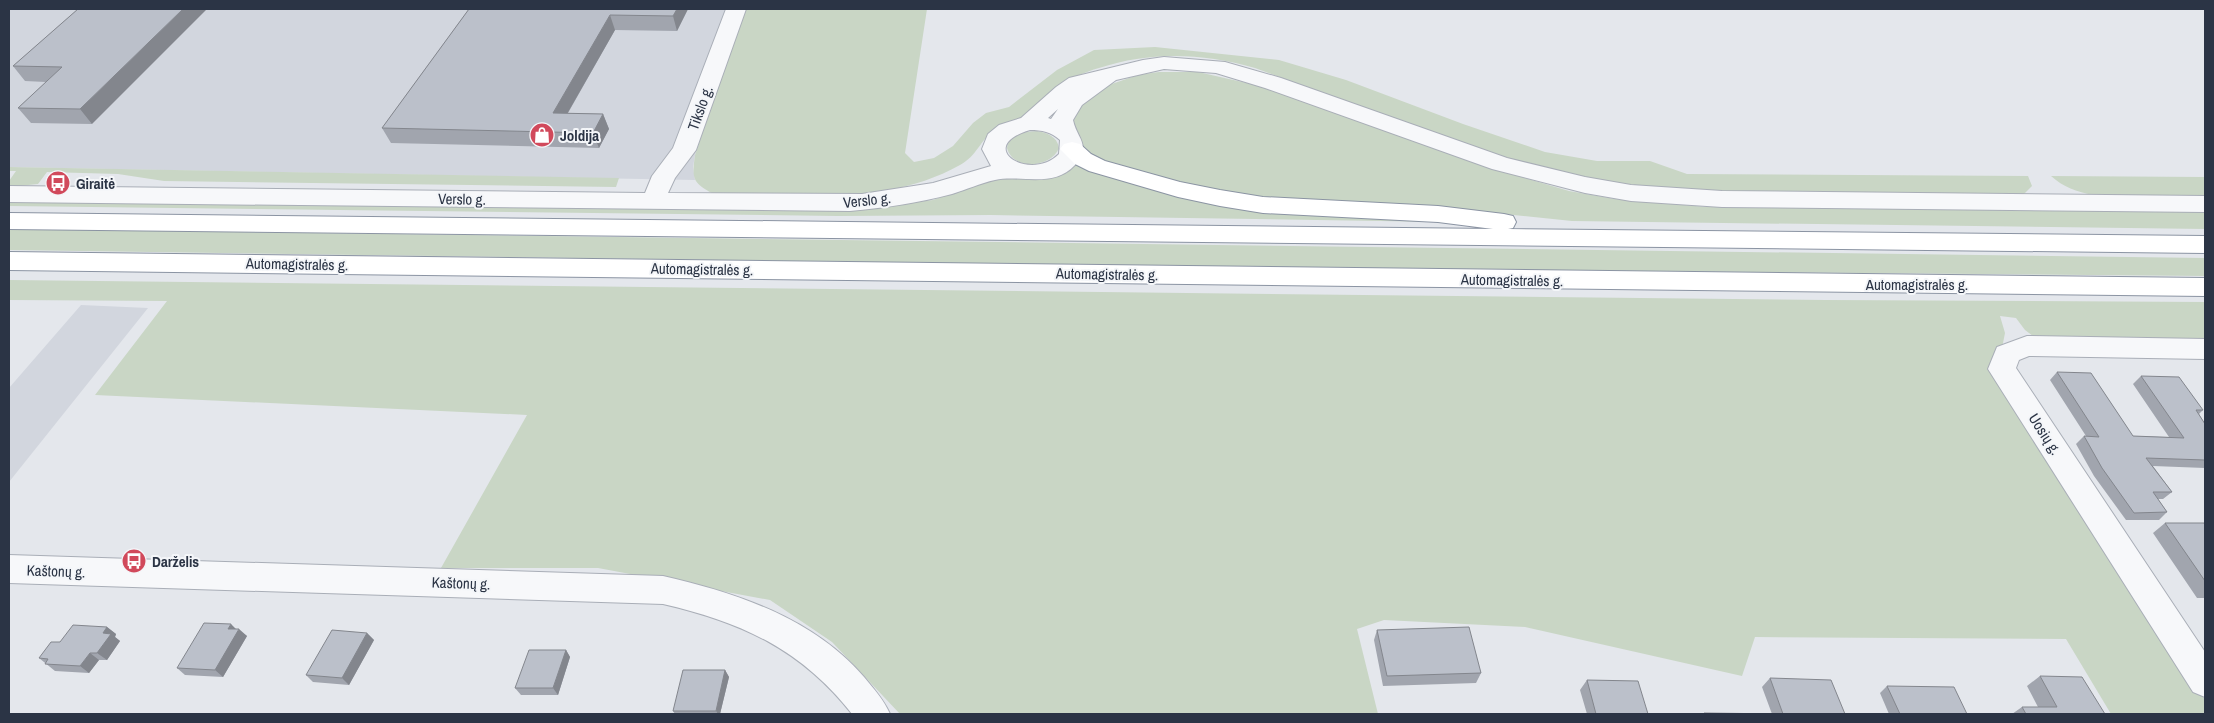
<svg xmlns="http://www.w3.org/2000/svg" width="2214" height="723" viewBox="0 0 2214 723" font-family="'Archivo Narrow',sans-serif">
<style>
.built{fill:#d2d6de}
.green{fill:#c9d6c5}
.lines{fill:none;stroke-linecap:round;stroke-linejoin:round}
.minor-casing{stroke:#a9aeb7;stroke-width:2}
.highway-casing{stroke:#8b94a3;stroke-width:2}
.minor{fill:#f7f8fa;fill-rule:evenodd}
.highway{fill:#fff;fill-rule:evenodd}
.wall{fill:#a1a5ae}
.shaded-wall{fill:#83868d}
.building{fill:#bbc0ca;stroke:#83868d}
.labels{text-anchor:middle;dominant-baseline:central;stroke-width:4;stroke-linejoin:round;paint-order:stroke}
.street-label{font-size:15px;fill:#2b3445;stroke:#f4f6f9}
.poi-label{font-size:15px;font-weight:bold;fill:#2b3445;stroke:#f4f6f9;text-anchor:start}
</style>
<rect width="100%" height="100%" fill="#e4e7ec"/>
<path class="built" d="M9,9h736l-50,146 -2,12 2,13 -686,-13z
M81,305l67,3 -139,174v-94z"/>
<path class="green" d="M745,9h182l-22,144 9,9 20,-4 19,-12 20,-23 13,-10 23,-6 48,-37 37,-20 61,-3 124,13 67,20 117,44 82,28 52,9h53l37,13 341,2 4,10 -8,8 -306,-2 -60,-4 -46,-6 -52,-9 -66,-18 -239,-87c-53,-15 -104,-17 -156,0 -14,4 -29,10 -41,19 -11,8 -19,21 -30,28 -11,7 -24,8 -34,16 -14,9 -17,25 -34,34 -75,42 -166,30 -248,28 -20,-11 -20,-15 -17,-38z
M1159,72h39l62,14 221,79 88,26 46,8 92,8 498,5v17l-633,-8 -118,-12 -163,-7 -76,-9 -113,-31 -18,-12 -14,-24 4,-18 29,-21 35,-12z
M1037,131c10,2 20,5 22,17 -8,20 -46,23 -52,0 2,-14 17,-16 30,-17z
M1075,163l64,21 304,38 -452,-7 -153,1 -829,-10v-5l765,9 94,-2 65,-8 58,-21z
M9,167l610,11 -3,9 -452,-6 -46,-7 -71,-2 -9,12 -29,3v-6l7,-10h-7z
M2051,176l154,1v20l-112,-2c-16,-3 -30,-8 -42,-19z
M9,229l2196,29v18l-998,-9 -1198,-17z
M9,280l1817,20 379,2v40l-168,-3 -12,-9 -9,-12 -16,-2 5,17 -8,40 208,327v14h-94l-45,-75 -311,-2 -13,39 -217,-49 -141,-7 -27,9 21,85h-478l-68,-72 -62,-42 -172,-32h-157l86,-153 -432,-20 72,-94 -158,-1z"/>
<g class="lines">
<defs>
<path id="minor" d="M726,9h20l-50,141 -21,28 -7,15 194,1 71,-11 58,-17 -9,-17 6,-15 11,-9 22,-7 35,-31 13,-9 74,-18 21,-3 61,5 56,16 226,80 78,19 46,8 91,6 483,5v16l-483,-5 -91,-6 -46,-8 -93,-24 -227,-81 -49,-15 -52,-4 -48,11 -34,25 -9,15c4,19 19,25 2,45 -22,24 -55,9 -80,15 -15,3 -29,10 -43,14 -34,9 -68,14 -102,17l-841,-9v-16l636,7 7,-17 21,-28zM1058,109l-7,10 -3,-1zM1030,130c12,0 21,2 30,10l-1,14c-29,29 -86,-7 -29,-24z
M2027,336l178,3v20l-176,-3 -10,4 -3,8 189,284v45l-12,-5 -205,-323 9,-22z
M9,555l654,21c74,17 150,42 201,101 10,12 20,23 26,37h-38c-51,-65 -111,-92 -189,-110l-654,-21z"/>
<path id="highway" d="M1072,142l8,2 11,10 14,7 75,21 40,8 43,7 175,9 66,8 9,2 3,6 -3,6 -5,1 697,7v17l-2196,-24v-16l1484,16 -55,-7 -175,-9 -43,-7 -42,-9 -89,-26 -14,-7 -15,-15 4,-5z
M9,252l2196,26v18l-2196,-26z"/>
</defs>
<use href="#minor" class="minor-casing"/>
<use href="#highway" class="highway-casing"/>
<use href="#minor" class="minor"/>
<use href="#highway" class="highway"/>
</g>
<path class="wall" d="M78,9l14,115 -61,-1 -13,-15 28,-26 -21,-1 -12,-15z
M469,9h219l-11,22 -62,-1 -47,83 35,1 6,15 -10,19 -208,-5 -9,-15z
M2057,372l76,64 36,1 -36,-53 8,-8 62,34 -4,4 6,10v44l-52,-2 19,26 -9,7h-5l9,13 -8,8h-33l-32,-44 -18,-32 8,-8h2l-36,-56z
M2165,523l40,2v76l-1,-3h-7l-44,-65z
M107,627l9,7 -1,3 5,4 -13,19h-8l-10,13 -34,-2 -16,-13 21,-16z
M236,629l11,7 -24,41 -38,-2 -8,-7z
M1377,630l104,43 -5,10 -93,3 -9,-46z
M367,633l7,7 -25,45 -36,-3 -7,-7z
M566,650l4,7 -12,38h-37l-6,-7z
M725,670l4,7 -9,37h-45l-2,-3z
M2040,676l65,38h-93l10,-7h16l-11,-21z
M1770,678l75,36h-142l1,-1 68,1 -10,-27z
M1587,680l61,34h-61l-7,-24z
M1887,686l80,28h-78l-9,-21z"/>
<path class="shaded-wall" d="M183,9h24l-115,115 -12,-15z
M677,9h11l-11,22 -4,-15z
M610,15l5,15 -56,98 -6,-15z
M603,114l6,15 -10,19 -6,-15z
M231,624l7,7 1,-2 8,7 -24,41 -8,-7 13,-41z
M107,627l9,7 -1,3 5,4 -13,19 -10,-7 6,-20z
M367,633l7,7 -25,45 -7,-7z
M566,650l4,7 -12,38 -5,-7z
M90,653l9,7 -10,13 -9,-7z
M725,670l4,7 -9,37h-2l-2,-3z"/>
<path class="building" d="M78,9h105l-103,100 -62,-1 44,-41 -49,-1z
M469,9h208l-4,7 -63,-1 -57,98 50,1 -10,19 -211,-5z
M2057,372l34,1 42,63 51,2 -43,-62 38,1 24,33h-7l9,14v36l-59,-2 26,34h-19l14,20 -33,1 -32,-45 -18,-32 15,1z
M2165,523h39l1,2v56z
M204,623l27,1 -3,5h11l-24,41 -38,-2z
M73,625l34,2 -4,6 8,1 -14,19h-7l-10,13 -35,-2 3,-5 -9,-1 12,-16h9z
M1469,627l12,46 -94,3 -10,-46z
M332,630l35,3 -25,45 -36,-3z
M529,650h37l-13,38h-38z
M683,670h42l-9,41h-43z
M2040,676l42,1 23,37h-79l-4,-7h35z
M1770,678l61,2 14,34h-141v-1l79,1z
M1587,680l51,1 10,33h-52z
M1887,686l67,1 13,27h-67z"/>
<defs>
<symbol id="shop-disc" viewBox="-11 -11 22 22"><circle r="9.5" fill="#d1495b" stroke="#f4f6f9"/><path d="M-5-2.5h2.3a2.7 3.5 0 0 1 5.4 0H5L5.5 6h-11ZM-1.5-2.5h3a1.5 2.3 0 0 0-3 0Z" fill="#fff"/></symbol>
<symbol id="bus-disc" viewBox="-11 -11 22 22"><circle r="9.5" fill="#d1495b" stroke="#f4f6f9"/><path d="M-5-6H5V4H4V6H2V4H-2V6H-4V4H-5ZM-3.5-4V0h7V-4ZM-3.5 1.2v1.5H-2V1.2ZM2 1.2v1.5H3.5V1.2Z" fill="#fff"/></symbol>
</defs>
<g fill-rule="evenodd">
<use href="#shop-disc" x="528" y="121" width="28" height="28"/>
<use href="#bus-disc" x="44" y="169" width="28" height="28"/>
<use href="#bus-disc" x="120" y="547" width="28" height="28"/>
</g>
<g class="labels">
<g class="street-label">
<text transform="translate(700 108) rotate(-70)">Tikslo g.</text>
<text transform="translate(462 199) rotate(1)">Verslo g.</text>
<text transform="translate(867 200) rotate(-6)">Verslo g.</text>
<text transform="translate(297 264) rotate(1)">Automagistralės g.</text>
<text transform="translate(702 269) rotate(1)">Automagistralės g.</text>
<text transform="translate(1107 274) rotate(1)">Automagistralės g.</text>
<text transform="translate(1512 280) rotate(1)">Automagistralės g.</text>
<text x="1917" y="284">Automagistralės g.</text>
<text transform="translate(2045 434) rotate(57)">Uosių g.</text>
<text transform="translate(56 571) rotate(2)">Kaštonų g.</text>
<text transform="translate(461 583) rotate(2)">Kaštonų g.</text>
</g>
<g class="poi-label">
<text x="560" y="135">Joldija</text>
<text x="76" y="183">Giraitė</text>
<text x="152" y="561">Darželis</text>
</g>
</g>
<rect width="2214" height="723" fill="none" stroke="#2b3445" stroke-width="20"/>
</svg>
